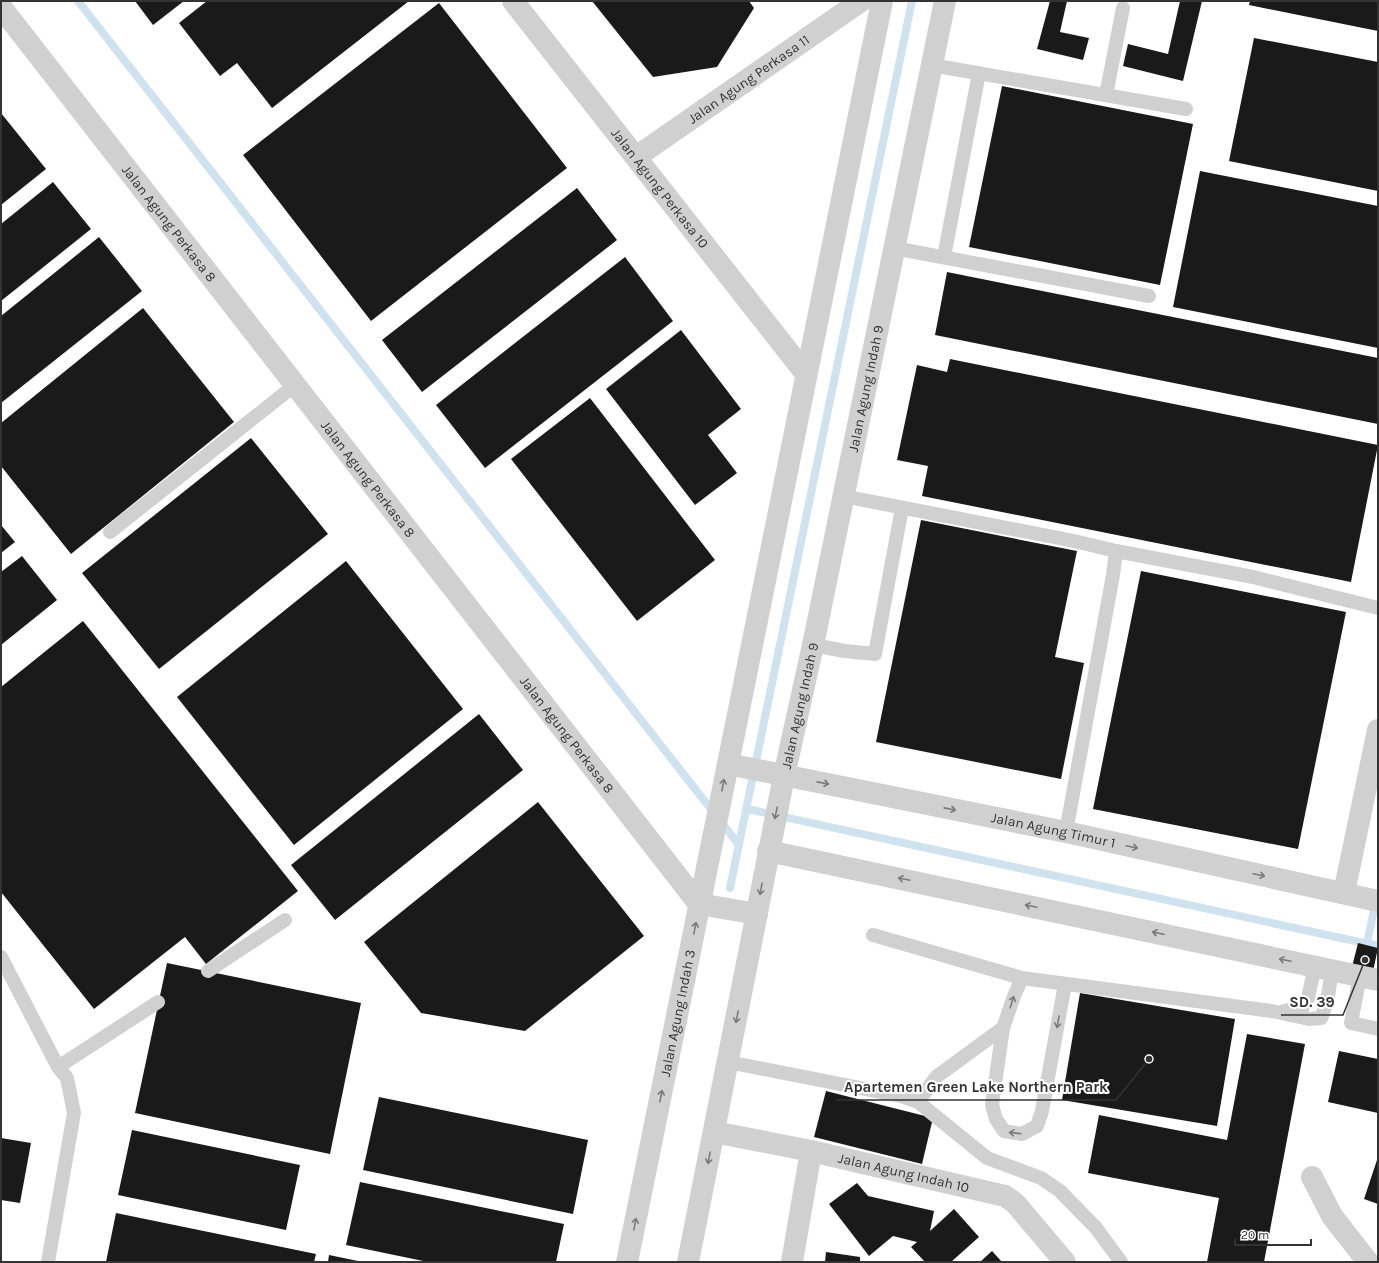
<svg xmlns="http://www.w3.org/2000/svg" width="1379" height="1263" viewBox="0 0 1379 1263" font-family="Karla,sans-serif">
<style>
.lines{fill:none;stroke-linecap:round;stroke-linejoin:round}
.stream{stroke:#cfe2ee;stroke-width:8}
.building{fill:#1a1a1a}
.service{stroke:#d0d0d0;stroke-width:14}
.minor{stroke:#d0d0d0;stroke-width:22}
.tertiary{stroke:#d0d0d0;stroke-width:22}
.oneway{stroke:#7a7a7a}
.labels{text-anchor:middle;dominant-baseline:central;stroke-width:4;stroke-linejoin:round;paint-order:stroke}
.street-label{font-size:14px;fill:#333;stroke:#fff}
.leader{fill:none;stroke:#333;stroke-width:1.5}
.callout-dot{fill:#333;stroke:#fff;stroke-width:1.5}
.callout-label{font-size:15px;text-anchor:middle;font-weight:bold;fill:#333;stroke:#fff;stroke-width:4;stroke-linejoin:round;paint-order:stroke}
</style>
<rect width="100%" height="100%" fill="#fff"/>
<g class="lines">
<path class="stream" d="M78,1l661,844
M747,809l631,137
M730,888l182,-887
M1367,943l9,-42"/>
</g>
<path class="building" d="M135,1h49l-31,24z
M207,1h202l-137,107 -35,-45 -17,13 -41,-53z
M592,1h157l5,7 -37,59 -64,10z
M1050,1h17l-7,31 29,6 -6,22 -46,-11z
M1180,1h22l-19,80 -60,-15 5,-22 40,10z
M1250,1h128v30l-129,-26z
M439,3l128,165 -196,153 -128,-166z
M1254,38l124,24v129l-149,-30z
M1002,86l191,38 -33,161 -191,-38z
M1,113l45,56 -45,36z
M1200,171l178,35v142l-205,-41z
M53,182l38,47 -90,72v-77z
M577,188l40,52 -195,152 -40,-52z
M99,237l43,54 -141,112v-87z
M625,257l48,64 -188,147 -49,-63z
M947,272l431,86v66l-443,-89z
M143,308l91,114 -163,132 -70,-88v-43z
M681,330l60,79 -33,26 29,38 -42,32 -89,-116z
M950,359l428,86 -27,137 -429,-86 6,-30 -31,-6 20,-95 30,7z
M590,398l125,162 -78,61 -126,-162z
M251,438l77,96 -169,135 -77,-96z
M921,520l156,31 -22,106 29,6 -23,116 -185,-37z
M1,525l14,17 -14,11z
M22,556l35,44 -56,45v-73z
M346,561l117,148 -169,136 -117,-148z
M1141,571l205,41 -48,237 -205,-40z
M83,621l215,270 -92,73 -21,-27 -91,72 -93,-117v-205z
M479,714l44,56 -188,150 -44,-55z
M538,802l106,134 -119,95 -104,-18 -57,-71z
M1358,943l20,5 -6,28 -21,-5z
M167,963l194,40 -31,151 -195,-41z
M1080,993l155,26 -18,107 -155,-26z
M1247,1034l58,10 -41,218h-57l12,-64 -131,-25 11,-58 128,25z
M1339,1051l39,8v54l-50,-11z
M826,1091l107,27 -11,46 -108,-27z
M379,1097l209,43 -15,74 -210,-44z
M132,1130l168,35 -14,65 -168,-35z
M1,1138l30,5 -11,60 -19,-3z
M1378,1157v47l-14,-5z
M360,1182l204,42 -8,38h-128l-82,-17z
M857,1183l11,13 66,15 -4,20 24,-22 25,28 -28,25h-26l-14,-15 6,-5 -24,-6 -24,20 -40,-52z
M116,1213l200,41 -2,8h-208z
M992,1251l10,11h-22z
M826,1252l34,5v5h-35z
M329,1255l29,6v1h-30z"/>
<g class="lines">
<path class="service" d="M931,65l255,44
M1106,95l17,-87
M894,248l255,48
M944,257l35,-184
M843,496l231,45 42,10 -3,24 -47,257
M110,532l185,-147
M1116,551l137,26 125,31
M813,645l32,6 30,3 27,-146
M873,935l149,43 250,33 37,8 12,-1 6,-16 5,-32
M1,957l57,110 9,11 7,35 -26,149
M208,971l77,-51
M1360,976l-9,47 27,6
M1022,978l-8,18 -11,32 -11,77 4,14 8,12 18,3 15,-8 5,-15 23,-127
M1284,1011l19,-4 5,-9 7,-32
M728,1062l173,34 17,6 69,56 54,20 19,13 36,37 25,34
M58,1067l100,-65
M918,1102l18,-25 67,-49"/>
<g class="minor">
<path id="s1" d="M513,1l293,373"/>
<path id="s2" d="M636,157l225,-156"/>
<path d="M728,764l154,-763"/>
<path id="s3" d="M784,776l29,-131 132,-644"/>
<path d="M1344,893l34,-163"/>
<path id="s4" d="M714,1132l97,19 194,45 10,7 50,59"/>
<path d="M1312,1177l20,39 36,46"/>
<path d="M792,1262l19,-111"/>
</g>
<g class="tertiary">
<path id="s5" d="M1,7l698,897 58,10"/>
<path d="M768,851l610,129"/>
<path id="s6" d="M627,1262l101,-498 338,68 312,69"/>
<path d="M688,1262l96,-486"/>
</g>
</g>
<defs><path id="oneway-shaft" d="M-6 0H5M1.5-3L5.5 0L1.5 3" fill="none" stroke-width="1.6" stroke-linecap="round" stroke-linejoin="round"/></defs>
<g class="oneway">
<use href="#oneway-shaft" transform="translate(823 783) rotate(11)"/>
<use href="#oneway-shaft" transform="translate(723 785) rotate(-79)"/>
<use href="#oneway-shaft" transform="translate(950 809) rotate(11)"/>
<use href="#oneway-shaft" transform="translate(776 813) rotate(102)"/>
<use href="#oneway-shaft" transform="translate(1132 847) rotate(12)"/>
<use href="#oneway-shaft" transform="translate(1259 875) rotate(12)"/>
<use href="#oneway-shaft" transform="translate(904 879) rotate(-168)"/>
<use href="#oneway-shaft" transform="translate(761 889) rotate(100)"/>
<use href="#oneway-shaft" transform="translate(1031 906) rotate(-168)"/>
<use href="#oneway-shaft" transform="translate(695 928) rotate(-79)"/>
<use href="#oneway-shaft" transform="translate(1158 933) rotate(-168)"/>
<use href="#oneway-shaft" transform="translate(1285 960) rotate(-168)"/>
<use href="#oneway-shaft" transform="translate(1012 1002) rotate(-72)"/>
<use href="#oneway-shaft" transform="translate(737 1017) rotate(101)"/>
<use href="#oneway-shaft" transform="translate(1058 1022) rotate(100)"/>
<use href="#oneway-shaft" transform="translate(661 1096) rotate(-79)"/>
<use href="#oneway-shaft" transform="translate(1015 1133) rotate(-173)"/>
<use href="#oneway-shaft" transform="translate(709 1158) rotate(101)"/>
<use href="#oneway-shaft" transform="translate(635 1224) rotate(-79)"/>
</g>
<g class="labels">
<g class="street-label">
<text stroke="none"><textPath href="#s2" startOffset="137">Jalan Agung Perkasa 11</textPath></text>
<text stroke="none"><textPath href="#s1" startOffset="238">Jalan Agung Perkasa 10</textPath></text>
<text stroke="none"><textPath href="#s5" startOffset="274">Jalan Agung Perkasa 8</textPath></text>
<text stroke="none"><textPath href="#s3" startOffset="396">Jalan Agung Indah 9</textPath></text>
<text stroke="none"><textPath href="#s5" startOffset="598">Jalan Agung Perkasa 8</textPath></text>
<text stroke="none"><textPath href="#s3" startOffset="72">Jalan Agung Indah 9</textPath></text>
<text stroke="none"><textPath href="#s5" startOffset="922">Jalan Agung Perkasa 8</textPath></text>
<text stroke="none"><textPath href="#s6" startOffset="840">Jalan Agung Timur 1</textPath></text>
<text stroke="none"><textPath href="#s6" startOffset="254">Jalan Agung Indah 3</textPath></text>
<text stroke="none"><textPath href="#s4" startOffset="194">Jalan Agung Indah 10</textPath></text>
</g>
</g>
<path class="leader" d="M1365 960L1343 1015H1281M1149 1059L1116 1100H836"/>
<g class="callout-dot">
<circle cx="1365" cy="960" r="4"/>
<circle cx="1149" cy="1059" r="4"/>
</g>
<g class="callout-label">
<text x="1312" y="1007">SD. 39</text>
<text x="976" y="1092">Apartemen Green Lake Northern Park</text>
</g>
<rect width="1379" height="1263" fill="none" stroke="#333333" stroke-width="4"/>
<path d="M1235 1239v6h76v-6" fill="none" stroke="#333333" stroke-width="2"/>
<text x="1241" y="1239" font-size="12" fill="#333333" stroke="#ffffff" stroke-width="3" paint-order="stroke">20 m</text>
</svg>
